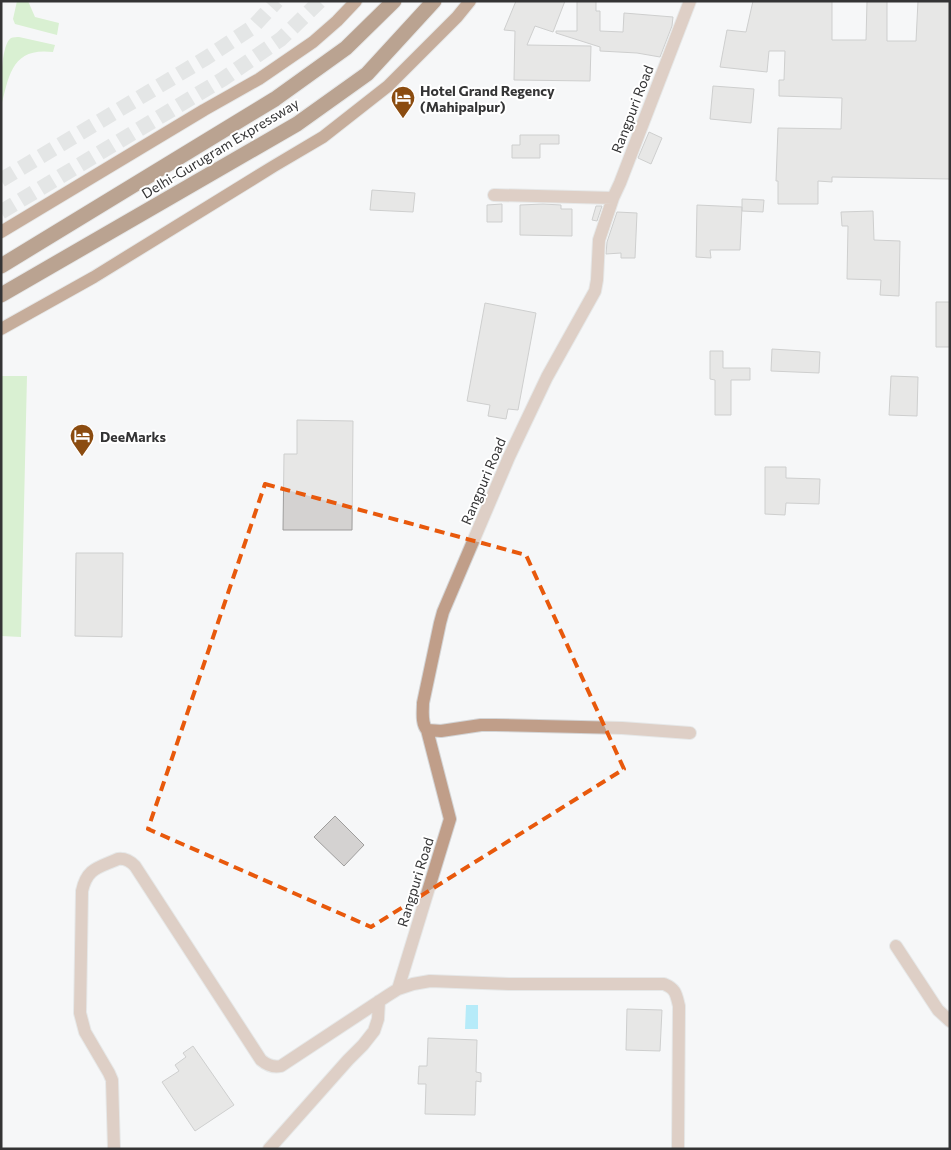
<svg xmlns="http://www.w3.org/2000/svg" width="951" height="1150" viewBox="0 0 951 1150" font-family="Commissioner,sans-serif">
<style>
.green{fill:#b7e6a4}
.water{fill:#69dbfa}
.building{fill:#d4d2d1;stroke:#9e9d9c}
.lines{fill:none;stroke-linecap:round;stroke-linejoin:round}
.highway-tunnel{stroke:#cfd0d1;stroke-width:15;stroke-dasharray:15 8;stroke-linecap:butt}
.minor-casing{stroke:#d3d4d5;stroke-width:14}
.major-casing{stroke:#d3d4d5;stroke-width:14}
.highway-casing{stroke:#d3d4d5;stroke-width:17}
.minor{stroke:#c09e89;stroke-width:12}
.major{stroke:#8d532b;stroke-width:12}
.highway{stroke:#713c16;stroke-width:15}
.marked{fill:none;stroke:#e8590c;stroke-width:4;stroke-dasharray:10 6;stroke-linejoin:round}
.labels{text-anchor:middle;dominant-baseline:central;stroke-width:4;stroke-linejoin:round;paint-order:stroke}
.poi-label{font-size:14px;font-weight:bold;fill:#343435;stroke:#fff;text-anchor:start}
.street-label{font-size:14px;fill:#343435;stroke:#fff}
</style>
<rect width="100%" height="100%" fill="#f6f7f8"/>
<path class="green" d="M17,1h11l7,16 24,6 -2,12 -42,-11 -2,-5z
M19,37l36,8 -2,7c-41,-5 -44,23 -52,55 0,-13 -1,-62 10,-69 2,-1 6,-1 8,-1z
M1,376h26l-6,261 -20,-1z"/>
<path class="water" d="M466,1005h12v24h-13z"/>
<path class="building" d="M516,1h49l-12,31 -18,-6 -8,19 64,1 -1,35 -76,-1 1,-49 -11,-1z
M577,1h19v10h4v20l23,1 1,-19 49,4 -1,9 -12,31 -23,-4 -37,-2v-4l-44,-14v-2h21z
M753,1h79v39h34l1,-39h20v40h29l2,-40h32v178l-118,-2v5l-14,-1v23h-40v-23h-2l2,-53 63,1 1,-31 -63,-2v-16h5l1,-29h-16l-2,21 -47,-5 7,-37 19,2z
M713,86l41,3 -3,34 -41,-4z
M649,132l13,6 -11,26 -13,-6z
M520,135h39v9h-19v14h-28v-13h8z
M372,190l43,3 -2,19 -43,-2z
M742,199l22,1 -1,12 -21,-1z
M502,204v18h-15v-17z
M543,204l18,1v4h11v27l-52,-1v-30z
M697,205l45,2 -2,43h-30l1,8 -15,-1z
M596,206h6l-5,15 -5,-1z
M873,211l1,29 26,1 -1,55 -19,-1 1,-15 -34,-1 1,-53h-6l-1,-14z
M617,212l20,1 -2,45h-14v-5l-15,1 1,-12z
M936,302h14v45h-14z
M485,303l51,10 -18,97 -10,-1 -2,10 -18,-3 2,-11 -23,-4z
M772,349l48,3 -1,21 -48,-2z
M710,351h13v17h27v12h-19v35h-16v-35l-5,-1z
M891,376l27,1 -1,39 -28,-1z
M297,420l56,1 -1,109h-69l1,-76h13z
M765,467h21v11l34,1 -1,25 -33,-1 -1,12 -20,-1z
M76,553h47l-1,84 -47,-1z
M335,816l29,29 -20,21 -30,-29z
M627,1009l35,1 -2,41 -34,-1z
M428,1038l49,2 -1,32 5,1v9l-5,-1 -1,34 -50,-1 1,-30h-8l1,-18h8z
M193,1046l41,59 -39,26 -33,-49 17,-11 -4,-6 11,-8 -3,-4z"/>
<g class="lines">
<path class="highway-tunnel" d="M1,180l205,-122 47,-31 24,-26
M1,212l222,-133 58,-40 39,-38"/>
<defs>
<path id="minor" d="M494,195l119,3
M427,730l14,1 40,-6h14l127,3 68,5
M896,946l42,64 12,11
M398,989l52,-170 -23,-89c-6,-7 -4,-18 -4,-27l17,-80 3,-11 66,-155 38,-80 48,-86 2,-11 2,-40 14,-42 7,-15 70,-182
M114,1149l-2,-69 -3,-7 -24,-41 -5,-19 2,-122c5,-23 16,-23 36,-32 7,-1 12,2 17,7l126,194c6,5 12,8 20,6l106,-70 11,-7 15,-5 17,-3 79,3h155c12,5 12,10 15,22l-1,143
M269,1149l79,-89 15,-15 11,-14 4,-12 1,-18"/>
<path id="major" d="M1,232l203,-122 55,-31 54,-37 24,-21 19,-20
M1,329l93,-52 180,-111 49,-29 65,-51 69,-69 13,-16"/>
<path id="highway" d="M1,266l274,-167 71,-51 48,-47
M1,295l296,-171 70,-50 67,-73"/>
</defs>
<use href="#minor" class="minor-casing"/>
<use href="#major" class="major-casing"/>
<use href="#highway" class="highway-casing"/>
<use href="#minor" class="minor"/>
<use href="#major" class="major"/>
<use href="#highway" class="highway"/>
</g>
<path d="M0 0H951V1150H0ZM265,484l261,71 98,214 -253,158 -223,-98z" fill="#f6f7f8" fill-opacity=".55" fill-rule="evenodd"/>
<path class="marked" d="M265,484l261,71 98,214 -253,158 -223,-98z"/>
<defs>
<symbol id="hotel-pin" viewBox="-11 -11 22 30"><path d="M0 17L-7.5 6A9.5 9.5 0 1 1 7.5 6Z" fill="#8b4c10" stroke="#fff"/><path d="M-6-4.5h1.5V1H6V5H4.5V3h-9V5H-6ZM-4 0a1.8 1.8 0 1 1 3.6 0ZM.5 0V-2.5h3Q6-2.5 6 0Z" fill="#fff"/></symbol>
</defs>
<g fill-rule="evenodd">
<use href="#hotel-pin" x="389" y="84" width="28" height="38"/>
<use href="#hotel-pin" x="68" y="422" width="28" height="38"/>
</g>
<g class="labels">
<g class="poi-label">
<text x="420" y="90">Hotel Grand Regency<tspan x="420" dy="16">(Mahipalpur)</tspan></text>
<text x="100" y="436">DeeMarks</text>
</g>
<g class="street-label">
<text transform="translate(632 109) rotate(-69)">Rangpuri Road</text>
<text transform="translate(220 148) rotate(-31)">Delhi-Gurugram Expressway</text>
<text transform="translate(483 481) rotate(-67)">Rangpuri Road</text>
<text transform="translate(415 882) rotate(-73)">Rangpuri Road</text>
</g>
</g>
<rect width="951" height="1150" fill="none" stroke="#343435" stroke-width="5"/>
</svg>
